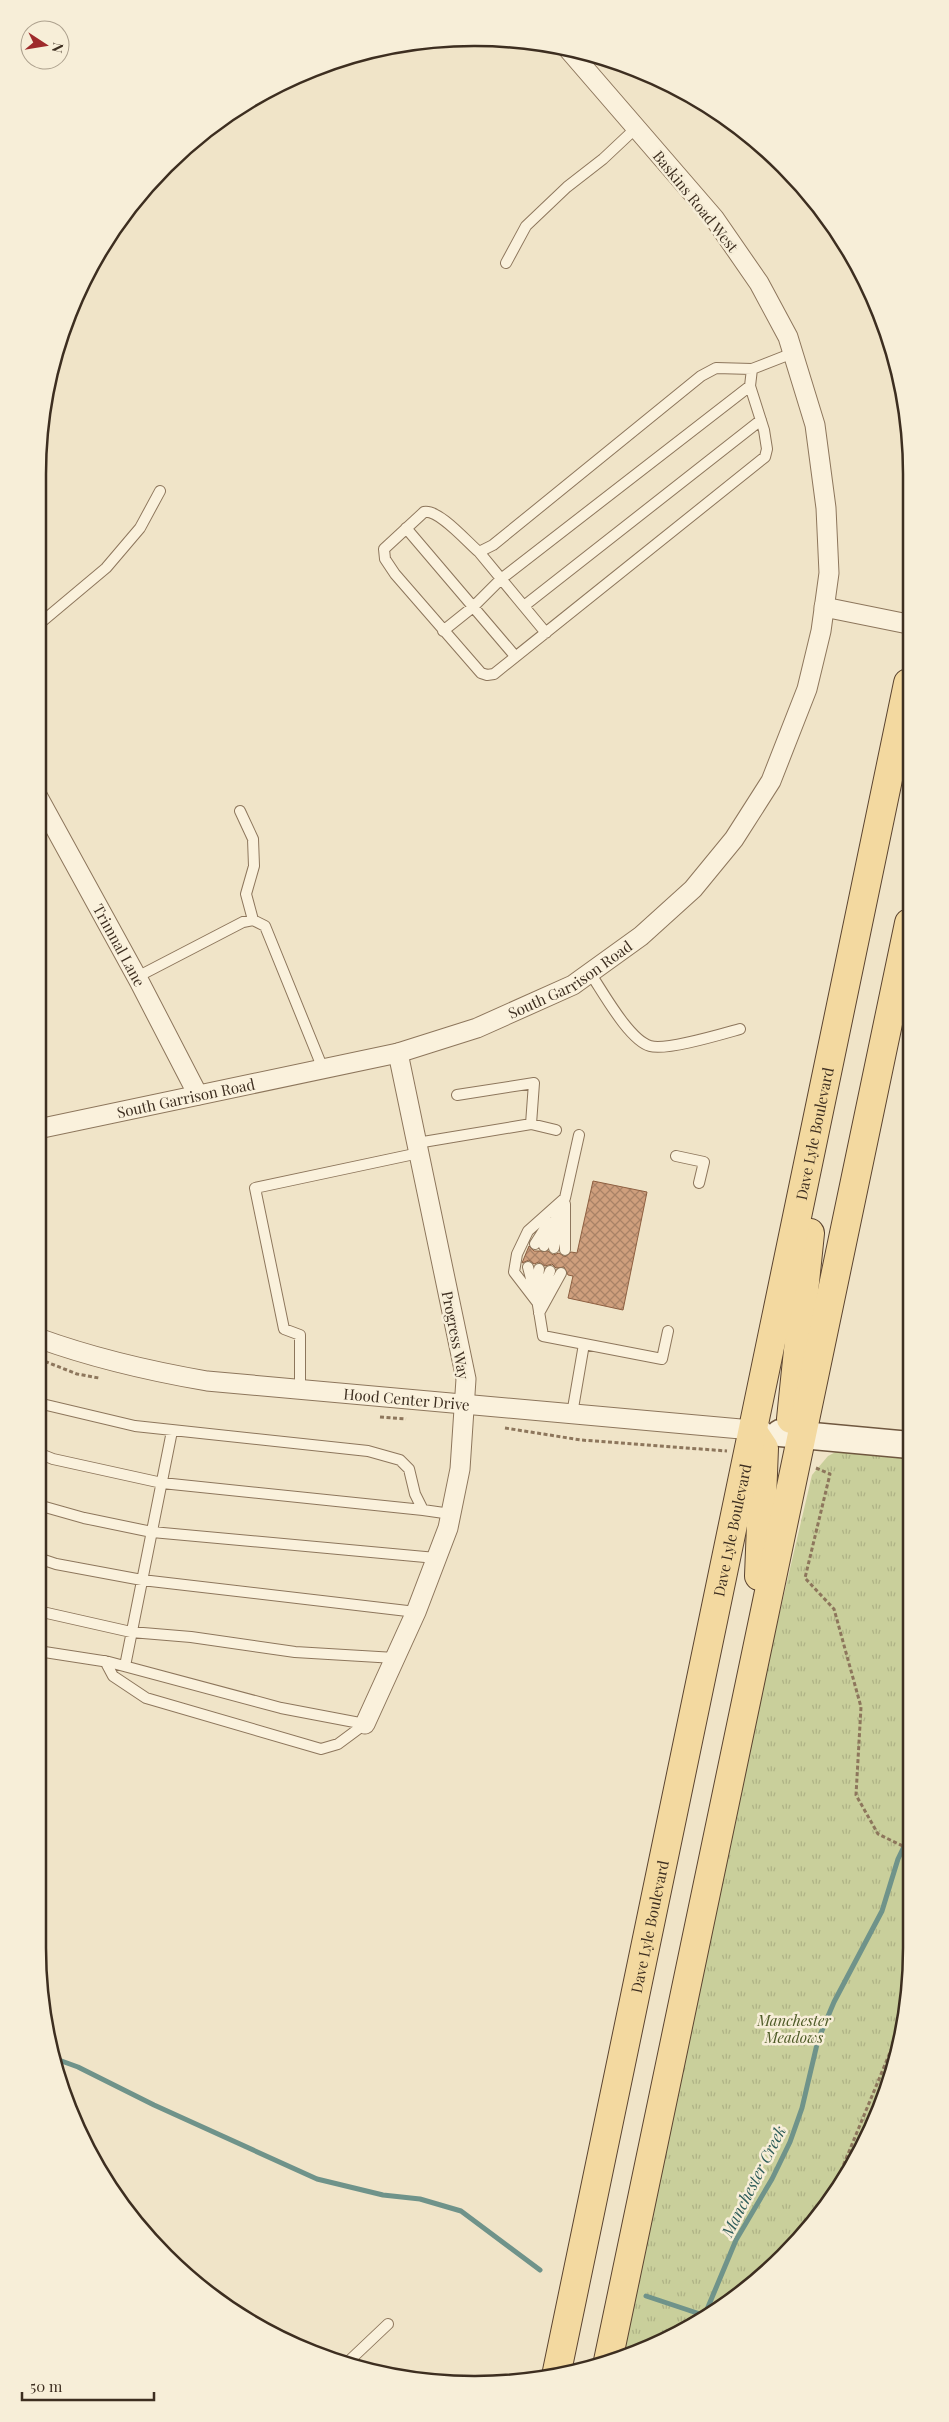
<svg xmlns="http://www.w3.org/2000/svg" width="949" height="2422" viewBox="0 0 949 2422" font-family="'Playfair Display',serif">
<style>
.park{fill:url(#park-tufts)}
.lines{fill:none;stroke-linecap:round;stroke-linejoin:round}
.stream{stroke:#6f938a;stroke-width:5}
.building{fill:url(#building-cross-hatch);stroke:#8d5f41}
.lane-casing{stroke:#8d765c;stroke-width:12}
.street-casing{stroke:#8d765c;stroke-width:21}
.secondary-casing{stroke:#6f573f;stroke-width:29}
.primary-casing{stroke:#5b4430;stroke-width:30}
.path{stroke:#8d765c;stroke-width:3;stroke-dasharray:4 2.5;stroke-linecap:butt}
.lane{stroke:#faf1dc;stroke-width:10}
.street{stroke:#faf1dc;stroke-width:19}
.secondary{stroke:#faf1dc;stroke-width:26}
.primary{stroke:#f3d9a0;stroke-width:28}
.labels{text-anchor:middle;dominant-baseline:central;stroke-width:5;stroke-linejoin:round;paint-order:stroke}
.street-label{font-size:15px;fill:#3d2e20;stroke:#f7eed8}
.park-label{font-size:15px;font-style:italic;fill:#4d5a26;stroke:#f7eed8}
.water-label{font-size:16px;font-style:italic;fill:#2f5d5a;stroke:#f7eed8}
.rim{fill:none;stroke:#3d2e20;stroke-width:2.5}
</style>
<defs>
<pattern id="park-tufts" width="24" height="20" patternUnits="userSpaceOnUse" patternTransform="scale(1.25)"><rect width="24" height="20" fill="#c9cf9b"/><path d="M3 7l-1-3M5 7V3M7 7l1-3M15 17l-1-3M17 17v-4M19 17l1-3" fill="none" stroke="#aeb285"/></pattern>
<pattern id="building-cross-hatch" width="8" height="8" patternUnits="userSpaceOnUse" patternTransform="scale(1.25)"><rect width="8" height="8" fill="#cf9f7d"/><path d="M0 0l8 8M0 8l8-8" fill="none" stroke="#a98266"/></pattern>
</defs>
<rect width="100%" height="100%" fill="#f0e4c8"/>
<path class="park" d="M851,1444l59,5 1,498 -14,114 -31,80 -45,72 -104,98 -75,40 -24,8 101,-488 93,-396 16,-19z"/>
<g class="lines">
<path class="stream" d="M56,2059l22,8 76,38 163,74 66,16 37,4 41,12 79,59
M646,2296l57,19
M703,2319l33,-79 36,-61 18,-37 12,-34 16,-68 16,-38 48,-91 16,-52 13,-27"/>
</g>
<path class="building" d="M593,1181l54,11 -24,118 -55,-12 5,-22 -5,-1 -4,-8 -8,1 -4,-4 -7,2 -6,-4 -5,2 -5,-4 -7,3 7,-17 5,5h14l5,4 6,-2 6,4 6,-5 6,1z"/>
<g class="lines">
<defs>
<path id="lane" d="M506,263l20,-37 41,-39 36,-28 33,-31
M752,369l-36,-1 -15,8 -208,169 -14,7c-12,-10 -40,-43 -55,-40l-40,37 1,10 10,15 86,99 6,2 7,-1 271,-217 2,-8 -3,-19 -14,-44 2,-17 41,-16
M406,528l109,128
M479,552l67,81
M524,606l237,-186
M38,625l68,-57 34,-40 20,-37
M443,631l30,-24 28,-28 249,-193
M240,811l13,28 1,27 -8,28 7,26
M590,973c13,19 39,67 60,73 16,5 72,-12 90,-17
M137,977l106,-55 10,-2 12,6 58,143
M457,1095l77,-12 -3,41
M417,1143l114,-19 25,6
M676,1156l28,6 -5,21
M535,1244l14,-22
M544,1246l21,-48 14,-63
M554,1248l6,-27
M565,1250v-46
M528,1267l6,23
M539,1269l-3,24 7,43 119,23 6,-28
M540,1298l10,-27
M537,1302l-23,-30 3,-18 11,-23 37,-33
M539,1313l22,-40
M300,1389v-54l-16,-6 -29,-141 164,-35
M38,1403l97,23 233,25 32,9 9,9 6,25 8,16 28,4
M572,1414l12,-70
M38,1453l15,6 109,24 261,27
M38,1505l46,13 68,14 284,26
M38,1558l18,6 86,16 274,32
M38,1611l93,21 60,5 104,15 100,6
M38,1651l71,11 172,46 84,16
M105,1661l8,15 33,22 175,51 17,-5 27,-20
M125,1666l47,-235
M348,2365l2,-5 38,-36"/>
<g id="street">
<path d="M824,607l84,17"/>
<path id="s1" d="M38,797l101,184 59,114"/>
<path id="s2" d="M38,1129l360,-76 79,-25 96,-43 68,-49 52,-47 41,-50 37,-58 36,-92 14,-58 8,-58 -3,-65 -11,-83 -27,-88 -29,-54 -45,-65 -146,-169"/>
<path id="s3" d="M38,1338c55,20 111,33 169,43l556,50"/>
<path d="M365,1724l51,-112 32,-84 12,-59 6,-90 -68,-326"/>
</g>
<path id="secondary" d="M780,1433l130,12"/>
<g id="primary">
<path d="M791,1419l19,-186"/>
<path d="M754,1433l10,15 -5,128"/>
<path d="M608,2361l301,-1438"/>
<path id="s4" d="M556,2376l352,-1693"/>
</g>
</defs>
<use href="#lane" class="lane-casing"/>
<use href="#street" class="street-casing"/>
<use href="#secondary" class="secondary-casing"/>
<use href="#primary" class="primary-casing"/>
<path class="path" d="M39,1359l38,15 22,4
M380,1417l26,2
M505,1428l76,12 146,11
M816,1468l14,6 -25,104 29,31 27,98 -5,88 22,39 33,16
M826,2207l75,-181"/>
<use href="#lane" class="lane"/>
<use href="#street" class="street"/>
<use href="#secondary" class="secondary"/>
<use href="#primary" class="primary"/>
</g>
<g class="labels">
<g class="street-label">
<text transform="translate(696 201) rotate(51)">Baskins Road West</text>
<text stroke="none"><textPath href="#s1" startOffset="169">Trimnal Lane</textPath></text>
<text stroke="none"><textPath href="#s2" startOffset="556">South Garrison Road</textPath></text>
<text stroke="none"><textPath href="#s2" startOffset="151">South Garrison Road</textPath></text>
<text stroke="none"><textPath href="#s4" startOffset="1269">Dave Lyle Boulevard</textPath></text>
<text transform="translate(456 1335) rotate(79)">Progress Way</text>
<text stroke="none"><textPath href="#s3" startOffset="375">Hood Center Drive</textPath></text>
<text stroke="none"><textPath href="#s4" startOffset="864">Dave Lyle Boulevard</textPath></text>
<text stroke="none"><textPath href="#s4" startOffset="459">Dave Lyle Boulevard</textPath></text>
</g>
<g class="park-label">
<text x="794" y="2020">Manchester<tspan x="794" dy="17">Meadows</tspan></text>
</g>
<g class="water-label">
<text transform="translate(753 2181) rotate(-63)">Manchester Creek</text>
</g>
</g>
<path d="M0 0H949V2422H0ZM474 46H475A428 428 0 0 1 903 474V1948A428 428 0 0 1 475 2376H474A428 428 0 0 1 46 1948V474A428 428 0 0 1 474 46Z" fill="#f7eed8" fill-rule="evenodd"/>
<path class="rim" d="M474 46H475A428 428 0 0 1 903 474V1948A428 428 0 0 1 475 2376H474A428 428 0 0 1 46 1948V474A428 428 0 0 1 474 46Z"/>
<g transform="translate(45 45) rotate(102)"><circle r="24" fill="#f7eed8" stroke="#ada18e"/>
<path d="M0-4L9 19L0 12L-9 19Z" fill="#9e2a2b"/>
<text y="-8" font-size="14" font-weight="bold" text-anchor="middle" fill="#3d2e20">N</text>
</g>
<path d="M22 2392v8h132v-8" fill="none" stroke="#3d2e20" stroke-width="2.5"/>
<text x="30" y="2392" font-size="15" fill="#3d2e20" stroke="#f7eed8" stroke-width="4" paint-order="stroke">50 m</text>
</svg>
